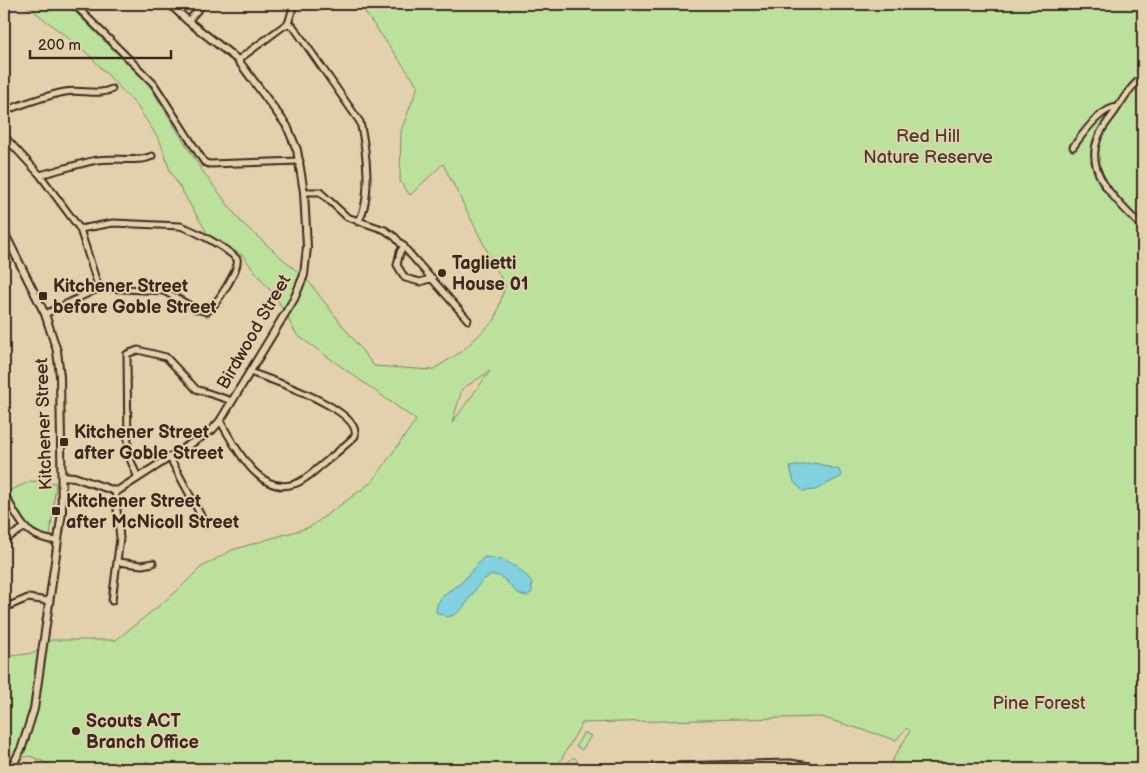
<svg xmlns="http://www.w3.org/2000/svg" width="1147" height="773" viewBox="0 0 1147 773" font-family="'Balsamiq Sans',sans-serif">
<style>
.built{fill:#d6cfc5}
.green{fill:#bbe19d;stroke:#7b865e;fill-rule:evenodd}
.water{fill:#82d1df;stroke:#668e92}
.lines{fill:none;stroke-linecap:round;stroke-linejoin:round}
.minor-casing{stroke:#3b2a1e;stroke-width:9}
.tertiary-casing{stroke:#3b2a1e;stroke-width:10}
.minor{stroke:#e3d1ae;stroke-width:5}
.tertiary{stroke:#e3d1ae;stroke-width:6}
.poi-dot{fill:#3b2a1e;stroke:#e3d1ae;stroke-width:2}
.labels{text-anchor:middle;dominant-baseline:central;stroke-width:4;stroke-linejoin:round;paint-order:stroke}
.park-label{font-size:18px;fill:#483c2b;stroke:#e3d1ae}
.poi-label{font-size:18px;font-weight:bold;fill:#3b2a1e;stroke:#e3d1ae;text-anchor:start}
.street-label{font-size:18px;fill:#3b2a1e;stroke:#e3d1ae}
</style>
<rect width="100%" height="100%" fill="#e3d1ae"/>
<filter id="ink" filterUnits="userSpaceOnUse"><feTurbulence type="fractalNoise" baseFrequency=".02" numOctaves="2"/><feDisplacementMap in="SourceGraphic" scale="10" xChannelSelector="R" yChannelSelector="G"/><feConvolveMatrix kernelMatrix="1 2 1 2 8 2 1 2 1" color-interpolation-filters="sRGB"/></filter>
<g filter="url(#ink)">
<path class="built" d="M4,4h13v12h-13z"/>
<path class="green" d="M25,4h42l82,81 52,84 40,53 68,60 65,84 58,4 29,-18 34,-32 10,-34 -62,-122 -33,31 -10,-13 1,-51 17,-45 -59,-82h784v765h-256l23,-38 -3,-3 -11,12 -75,-23 -239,6 -26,46h-495l-31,-13 -26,5v-104l30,-4 17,-13h65l60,-48 24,-24 32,-18 78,-23 62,-45 44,-62 -119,-85 -20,-36 -35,-44 -33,-19 -39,-65 -10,-30 -23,-35 -50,-53zM490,371l-38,52 10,-34z
M31,481l25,2 -6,53 -2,1 -16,-5 -26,-40z
M584,732l7,4 -9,14 -6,-4z
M574,757l5,6 -7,6h-10l-1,-1z"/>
<path class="water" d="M815,463l24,7 3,6 -27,14 -12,1 -9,-9 -4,-15z
M484,557c21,1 35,9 48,25v10l-5,4c-16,-1 -19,-22 -35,-21 -21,8 -22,38 -45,42l-11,-5 1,-8 7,-10 17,-11z"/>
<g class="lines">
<defs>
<path id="minor" d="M74,4l80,80 50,78 5,2 91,-3
M188,21l15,-17
M288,24l6,-20
M238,60l47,-35 8,1 67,96c6,26 13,77 -2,100
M1143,77c-13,9 -20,23 -29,36 -6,8 -13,16 -16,25 -15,37 23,66 45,90
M4,111c19,-7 40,-15 61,-19 15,-3 33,4 47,-3
M4,136l36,39 40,54 19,60
M1073,147c10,-13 27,-39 45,-40
M40,175c19,-5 38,-11 57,-15 17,-3 42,3 55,-4
M304,192h16l27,25 38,13 10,7 73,83
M404,246l-4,6 -3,13 8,13 15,4 13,-4
M45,314l48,-23 11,-3 60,3 32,18 11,3c9,-7 33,-43 30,-53 -12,-12 -41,-28 -57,-33l-67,-3 -33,6
M220,421c15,24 38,75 74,63 11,-3 20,-13 29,-20 11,-9 22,-18 32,-28 6,-27 -84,-56 -105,-64
M170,458l36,67
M138,478l-10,-24 -1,-100 11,-4 28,7 30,32 36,12
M4,493c16,27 18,44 53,48
M4,540l20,-12
M118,562l24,3 11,-2
M112,601l8,-63 -5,-47
M4,608l24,-10 20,3
M647,769l26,-3 117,-3 40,6"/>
<path id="tertiary" d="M4,232l41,82 12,37 3,25 2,136 -28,197 -12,38 -11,22
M62,476l12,1 41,14 4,-1 93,-60 8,-9 74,-122 10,-24 3,-28 -3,-55 -7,-42 -10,-24 -49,-66 -50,-39 -18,-17"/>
</defs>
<use href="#minor" class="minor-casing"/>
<use href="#tertiary" class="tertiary-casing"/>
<use href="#minor" class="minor"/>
<use href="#tertiary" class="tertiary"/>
</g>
</g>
<g class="poi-dot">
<circle cx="442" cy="273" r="5"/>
<rect x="38" y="291" width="10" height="10" rx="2.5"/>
<rect x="59" y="437" width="10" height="10" rx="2.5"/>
<rect x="51" y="506" width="10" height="10" rx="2.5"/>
<circle cx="76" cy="731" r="5"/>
</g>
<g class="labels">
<g class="park-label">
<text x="928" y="136">Red Hill<tspan x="928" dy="21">Nature Reserve</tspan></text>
<text x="1039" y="703">Pine Forest</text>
</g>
<g class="poi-label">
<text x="452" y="263">Taglietti<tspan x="452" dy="21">House 01</tspan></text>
<text x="53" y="286">Kitchener Street<tspan x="53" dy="21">before Goble Street</tspan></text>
<text x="74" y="432">Kitchener Street<tspan x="74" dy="21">after Goble Street</tspan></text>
<text x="66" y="501">Kitchener Street<tspan x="66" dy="21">after McNicoll Street</tspan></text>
<text x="86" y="721">Scouts ACT<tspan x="86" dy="21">Branch Office</tspan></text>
</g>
<g class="street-label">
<text transform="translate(254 332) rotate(-60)">Birdwood Street</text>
<text transform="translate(44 424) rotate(-92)">Kitchener Street</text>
</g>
</g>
<rect width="1147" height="773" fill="none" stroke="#e3d1ae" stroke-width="20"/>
<rect x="10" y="10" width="1127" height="753" fill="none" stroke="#3b2a1e" stroke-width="2" filter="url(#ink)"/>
<path d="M30 50v8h141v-8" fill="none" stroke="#3b2a1e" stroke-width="2.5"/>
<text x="38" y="50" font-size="15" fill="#3b2a1e" stroke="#e3d1ae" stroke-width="4" paint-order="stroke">200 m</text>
</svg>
